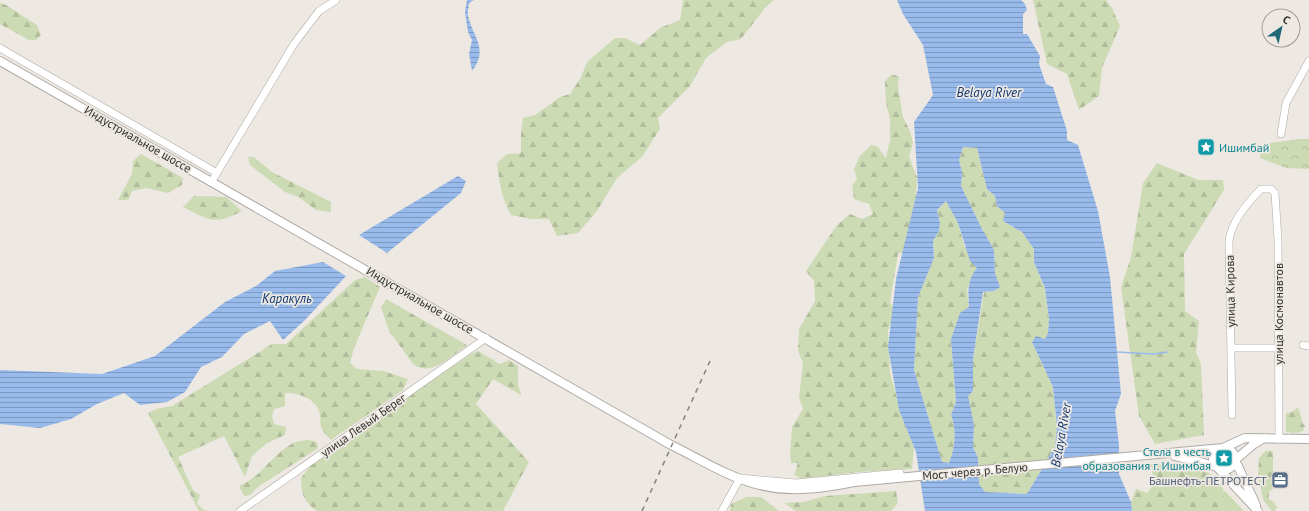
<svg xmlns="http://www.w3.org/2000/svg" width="1309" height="511" viewBox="0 0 1309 511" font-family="'PT Sans',sans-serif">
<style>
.grass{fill:#cddbb5}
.forest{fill:url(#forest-firs)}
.park{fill:url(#park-crowns)}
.water{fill:url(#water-rules);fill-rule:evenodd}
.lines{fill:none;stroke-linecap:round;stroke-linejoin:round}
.stream{stroke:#99bbec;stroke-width:1.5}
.minor-casing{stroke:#afaaa5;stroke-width:8}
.major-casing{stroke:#afaaa5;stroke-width:10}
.minor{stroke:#fff;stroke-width:7}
.major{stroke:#fff;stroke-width:8}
.rail{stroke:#85817d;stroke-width:1.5;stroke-dasharray:5 5;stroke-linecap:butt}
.labels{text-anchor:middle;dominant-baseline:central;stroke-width:3.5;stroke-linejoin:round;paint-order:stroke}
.street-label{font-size:12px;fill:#33312e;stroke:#eee8e3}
.culture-label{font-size:12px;fill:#0d838f;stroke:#eee8e3;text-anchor:start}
.service-label{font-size:12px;fill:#4e5e75;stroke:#eee8e3;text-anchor:end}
.water-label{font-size:13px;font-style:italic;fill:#0f3872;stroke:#eee8e3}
</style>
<defs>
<pattern id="forest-firs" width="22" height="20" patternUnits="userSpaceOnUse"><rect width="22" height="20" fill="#cddbb5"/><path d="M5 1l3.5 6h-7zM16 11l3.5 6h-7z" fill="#b0bc9c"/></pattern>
<pattern id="park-crowns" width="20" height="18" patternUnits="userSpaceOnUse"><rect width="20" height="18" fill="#cddbb5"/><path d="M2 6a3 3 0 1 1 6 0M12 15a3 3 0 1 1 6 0" fill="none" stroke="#b0bc9c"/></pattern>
<pattern id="water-rules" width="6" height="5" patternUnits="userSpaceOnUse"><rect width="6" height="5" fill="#99bbec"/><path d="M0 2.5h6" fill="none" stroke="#7d99c0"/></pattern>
</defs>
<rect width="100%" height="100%" fill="#eee8e3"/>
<path class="grass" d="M1218 459a6 6 0 1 1 12 0a6 6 0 1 1-12 0Z
M1224,490l20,21h-22z"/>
<path class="forest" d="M683,0h91l-9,8 -24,31 -14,3 -21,16 -16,28 -32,32 2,11 -18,28 -25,21 -20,33 -19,22 -21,3 -8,-17h-18l-20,-4c-9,-16 -12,-33 -14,-52l10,-9 14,-1v-20l2,-15 12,-3 25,-18 10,-3 11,-17 6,-15 28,-24h10l15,7 20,-17 20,-8z
M1033,0h73l6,8 8,18 -18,42 -3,28 -20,14 -12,-36 -20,-10z
M0,3l6,2 31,20 4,10 -5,5h-7l-29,-16z
M892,74l7,3 -1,10 5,30 7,14 3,12 -4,14 8,20 -1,18 4,15 -10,39 -12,5 -8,48 5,7 -1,7 -6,14 2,43 13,46 11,28 -2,22 -53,3 -57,7 -8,-4 4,-12h-7l-1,-9 2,-27 11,-18 -4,-12 4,-34 -5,-12 1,-22 16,-28 -1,-20 -8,-10 31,-46 13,-11 12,5 11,-5 -4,-10 -15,-5 -2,-13 5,-7 -3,-10 6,-13 11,-11 7,2 8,11 4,-18v-21l-4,-16 -1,-22z
M963,147l14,1 10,41 8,7 2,10 8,7 -2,8 19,11 12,17v13l11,26 4,31 -1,14 -3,6 -13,3 21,45 4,40 -2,20 -28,47 -42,-2 -6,-8 -1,-26 -5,-11 1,-22 -7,-29 6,-5v-32l11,-67 10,-1 5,-4 -4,-14 -1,-23 -12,-21 -21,-43 1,-14 -3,-12z
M141,154l42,24 -1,7 -14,8 -22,-5 -14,3 -4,9h-10l14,-26 1,-13z
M248,157h6l18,15 59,30v10l-15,-2 -18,-13 -13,-5 -35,-27z
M1157,163l41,17h25l1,10 -40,64 1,57 14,10 -3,31 5,12 3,71 -49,9 -16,-28 -18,-129 10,-30 12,-74z
M194,196l32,1 16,14c-28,15 -33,9 -59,-4z
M946,201l12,22 6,22 13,23 -10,21 2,18 -18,32 5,63 -5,13c6,15 4,32 -2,48l-7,-1 -28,-92 4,-73 16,-39 -1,-17 6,-10 1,-8 -3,-13z
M365,277l15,10 -26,61 -4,15 7,6 26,2 25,8 -5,11 -72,50c-3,-4 -9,-8 -10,-13 -1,-5 0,-11 -2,-16 -3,-12 -22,-19 -34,-18v13l-11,3 -2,7 2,8 12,3 -1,8 -18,8 -15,13 -7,21 -21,-41 -46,21 15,33 7,5 -3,9 7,6 5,1h-10l-51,-98 8,-4 16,-3 100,-62h14l69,-64z
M386,299l81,46c-14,10 -36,33 -54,19l-24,-33 -8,-24z
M478,351l22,13 9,-4 9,6v18l3,11 -28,-16 -17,25 53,58 -26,49h-186c-13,-9 -16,-17 -16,-33l16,-21 154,-103z
M1298,407l5,17 2,2 -2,5 -7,2 -10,-1v-19l6,-1z
M308,440l9,2 1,6 -60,39 -8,8 -6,1 -5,-10c24,-10 32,-31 54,-43 4,-2 10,-2 15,-3z
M1265,451h8v39l-4,1v8l5,3 3,5 -2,4h-3l-9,-11 -5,-25 1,-17z
M1181,463c16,2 35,10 42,26 2,5 0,16 -1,22h-90l-1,-9 5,-13 11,4 7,-9 -3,-20 18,1z
M896,491l2,12 -7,8h-95l-12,-8 19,-1 22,-6z
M746,497h15l18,14h-49l1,-7z"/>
<path class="park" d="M1300,139h9v30l-23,-1 -26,-10 3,-14z"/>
<path class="water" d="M467,0h7l-5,3c0,4 -2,9 -1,13 5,21 21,33 4,55l-3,-17 3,-14 -4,-8 -3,-20z
M897,0h124l4,4 2,6 -4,4v20h4l13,22 -1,8 7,20 7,3 14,44v9l11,5 20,66 12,66 11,117 -6,17 4,34v29l12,28 1,9h-207l-9,-59 -17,-42 -11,-63 8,-68 22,-91 -4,-66 19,-27 -10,-50 -20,-31zM963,147l14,1 10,41 8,7 2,10 8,7 -2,8 19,11 12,17v13l11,26 4,31 -1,14 -3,6 -9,-3 -4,6 21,45 4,40 -2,20 -28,47 -42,-2 -6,-8 -1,-26 -5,-11 1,-22 -6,-29 5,-5v-32l10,-67 11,-1 6,-4 -5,-14 -1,-23 -12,-21 -21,-43 1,-14 -3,-12zM946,201l12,22 12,38 7,7c-10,12 -9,24 -8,39l-9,6 -9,26 5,63 -5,13c6,16 4,33 -2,48l-7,-1 -28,-92 4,-73 16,-39 -1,-17 6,-10 1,-8 -3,-13z
M458,176l8,5 -5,12 -74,60 -28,-18z
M323,262l23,14 -42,45 -21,19 -13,-19 -26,13 -22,23 -21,10 -16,25 -18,10 -27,3 -16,-12 -27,11 -26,15 -31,9 -40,-4v-54l102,4 53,-18 70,-54 31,-16 19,-15z"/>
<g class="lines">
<path class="stream" d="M1117,352l36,2 14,-2"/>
<defs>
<path id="minor" d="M0,48l217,125
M1281,134l5,-31 23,-42
M212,181l82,-137 25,-33 17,-11
M1303,345l6,1
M1231,348h48
M1232,415l-3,-175c3,-18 19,-38 32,-51h10l4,4 3,47 1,199
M240,511l246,-173
M722,511l18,-33 56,5 104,-10"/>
<path id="major" d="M0,61l671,384c29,14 58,33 89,40 31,8 64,3 94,-3l369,-34 22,-10 64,1
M1213 459a11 11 0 1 1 22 0a11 11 0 1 1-22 0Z
M1175,456l22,5 20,6 41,44
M1256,505l-21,-45 19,-16 10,-6"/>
</defs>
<use href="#minor" class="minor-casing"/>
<use href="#major" class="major-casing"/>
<use href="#minor" class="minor"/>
<use href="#major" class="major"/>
<path class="rail" d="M642,511l68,-150"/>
</g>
<defs>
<symbol id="sight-square" viewBox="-11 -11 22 22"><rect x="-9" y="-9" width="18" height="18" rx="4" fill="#0f9aa8" stroke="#eee8e3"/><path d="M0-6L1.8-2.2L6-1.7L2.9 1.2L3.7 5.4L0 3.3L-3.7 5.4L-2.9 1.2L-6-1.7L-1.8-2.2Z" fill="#fff"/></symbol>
<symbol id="office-square" viewBox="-11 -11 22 22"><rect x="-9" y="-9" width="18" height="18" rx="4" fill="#5c6f8a" stroke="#eee8e3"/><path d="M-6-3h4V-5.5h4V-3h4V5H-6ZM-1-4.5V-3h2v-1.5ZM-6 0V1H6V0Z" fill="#fff"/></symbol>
</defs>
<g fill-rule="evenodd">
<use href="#sight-square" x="1196" y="137" width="20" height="20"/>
<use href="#sight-square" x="1214" y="448" width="20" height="20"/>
<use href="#office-square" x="1270" y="470" width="20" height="20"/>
</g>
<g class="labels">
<g class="street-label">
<text transform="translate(138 139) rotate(30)">Индустриальное шоссе</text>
<text transform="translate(1230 291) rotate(-91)">улица Кирова</text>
<text transform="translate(420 300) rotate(30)">Индустриальное шоссе</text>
<text transform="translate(1278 314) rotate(-90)">улица Космонавтов</text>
<text transform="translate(363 425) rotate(-35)">улица Левый Берег</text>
<text transform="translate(975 471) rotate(-5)">Мост через р. Белую</text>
</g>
<g class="culture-label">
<text x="1219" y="147">Ишимбай</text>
<text x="1211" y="451" text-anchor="end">Стела в честь<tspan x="1211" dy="14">образования г. Ишимбая</tspan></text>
</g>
<g class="service-label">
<text x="1267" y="480">Башнефть-ПЕТРОТЕСТ</text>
</g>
<g class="water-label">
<text x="989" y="92">Belaya River</text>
<text x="287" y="298">Каракуль</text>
<text transform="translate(1061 435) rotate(-80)">Belaya River</text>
</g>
</g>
<g transform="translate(1281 28) rotate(34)"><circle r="19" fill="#eee8e3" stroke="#a39f9b"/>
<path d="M0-3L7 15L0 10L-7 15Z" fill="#206876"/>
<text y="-6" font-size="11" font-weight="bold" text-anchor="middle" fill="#33312e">С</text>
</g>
</svg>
